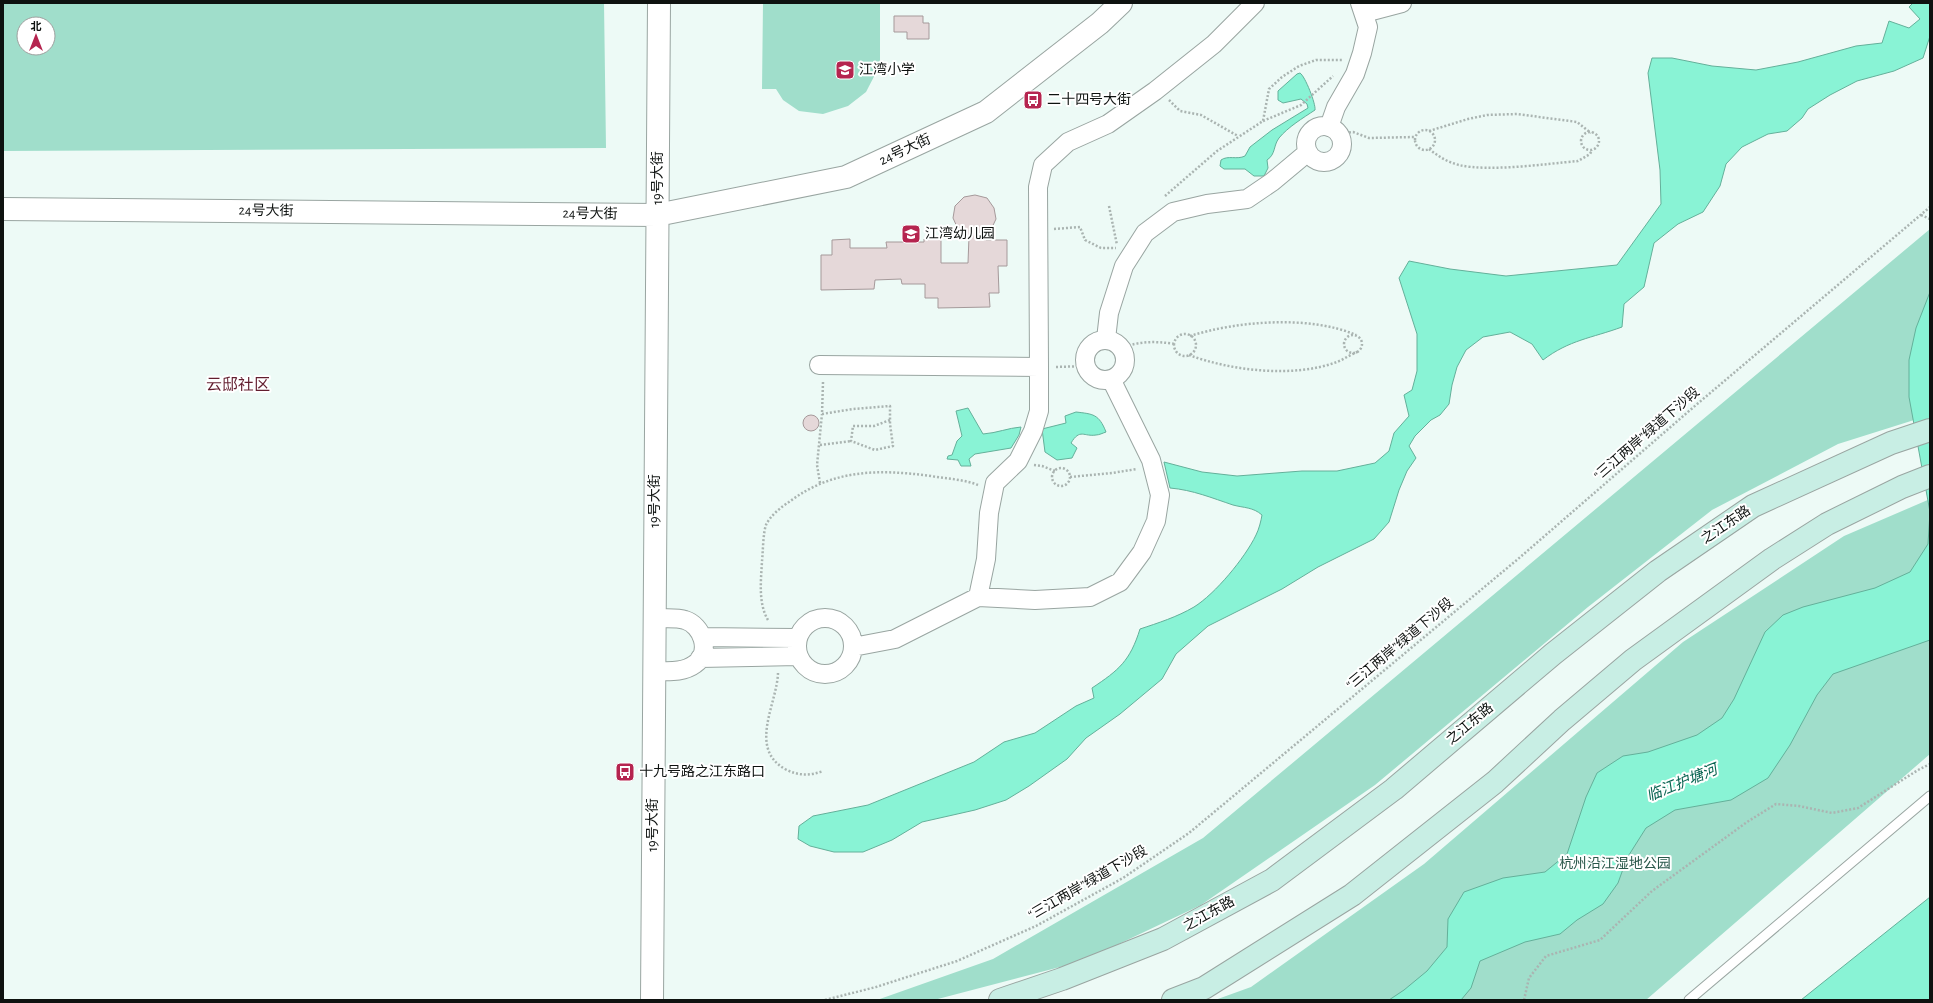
<svg xmlns="http://www.w3.org/2000/svg" width="1933" height="1003" viewBox="0 0 1933 1003" font-family="'Alegreya Sans','Noto Sans SC',sans-serif">
<style>
.green{fill:#a0decb;fill-rule:evenodd}
.water{fill:#89f3d5;stroke:#64b09a}
.building{fill:#e5d8d9;stroke:#a5999a}
.lines{fill:none;stroke-linecap:round;stroke-linejoin:round}
.service-casing{stroke:#99a5a1;stroke-width:11}
.minor-casing{stroke:#99a5a1;stroke-width:20}
.tertiary-casing{stroke:#99a5a1;stroke-width:24}
.secondary-casing{stroke:#99a5a1;stroke-width:24}
.path{stroke:#aab4b1;stroke-width:2.5;stroke-dasharray:2 2;stroke-linecap:butt}
.service{stroke:#fff;stroke-width:9}
.minor{stroke:#fff;stroke-width:18}
.tertiary{stroke:#fff;stroke-width:22}
.secondary{stroke:#c8eee4;stroke-width:22}
.labels{text-anchor:middle;dominant-baseline:central;stroke-width:4;stroke-linejoin:round;paint-order:stroke}
.poi-label{font-size:14px;fill:#0e1210;stroke:#fff;text-anchor:start}
.street-label{font-size:14px;fill:#0e1210;stroke:#fff}
.park-label{font-size:14px;fill:#2a584b;stroke:#fff}
.water-label{font-size:15px;font-style:italic;fill:#076350;stroke:#fff}
.quarter-label{font-size:16px;fill:#621d2e;stroke:#fff}
</style>
<rect width="100%" height="100%" fill="#edfaf6"/>
<path class="green" d="M3,3h601l2,145 -603,3zM24,24h24v24h-24z
M763,3h117v62l-14,27 -18,14 -25,8 -24,-3 -16,-11 -7,-11h-14z
M1930,229v186l-92,29 -126,66 -124,97 -213,178 -174,120 -118,56 -149,39h-57l116,-41 210,-121z
M1930,499v255l-284,246h-431l36,-13 173,-123 259,-222 161,-106z"/>
<path class="water" d="M1913,3h17v33l-7,22 -29,13 -37,10 -27,14 -22,14 -6,9 -15,13 -19,3 -26,13 -16,17 -6,22 -17,26 -25,12 -24,19 -10,44 -20,17 -2,23c-30,11 -53,13 -79,33l-11,-16 -22,-12 -27,5 -17,13 -9,17 -5,18 -3,19 -9,11 -9,5 -16,16 -6,10 7,12 -9,13 -8,19 -10,32 -15,17 -56,28 -36,22 -74,37 -32,28 -14,25 -42,35 -34,24 -19,21 -38,27 -23,14 -31,10 -53,12 -30,18 -29,12h-29l-24,-6 -12,-7 1,-13 14,-10 55,-11 106,-43 30,-20 31,-9 41,-27 18,-8 -2,-10c27,-18 38,-27 48,-59 18,-6 37,-12 54,-22 21,-13 51,-49 62,-72 3,-6 5,-14 6,-20 -9,-8 -18,-7 -29,-10 -21,-7 -40,-15 -63,-17l-6,-26 38,10 35,4 65,-5h35l38,-8 14,-12 5,-18 15,-17 -5,-21 8,-5 5,-19v-37l-18,-56 10,-17 41,8 56,7 111,-11 44,-61 -1,-34 -12,-97 4,-15h20l40,8 44,4 42,-8 58,-16 26,-3 7,-22 20,7 11,-9 -11,-12z
M1300,73c5,3 16,31 15,37 -12,8 -27,17 -36,28 -6,8 -3,16 -12,22l1,8 -4,8h-10l-9,-7h-21l-4,-3 1,-6c7,-5 16,0 24,-4l5,-9 22,-17 36,-22 -1,-4 -6,-5 -18,4 -5,-3v-9l19,-17z
M1930,292v348l-97,34 -16,21 -27,50 -22,33 -37,22 -56,10 -29,18 -19,30 -9,25 -15,21 -26,16 -17,14 -35,8 -45,19 -9,27 -10,12h-72l15,-10 23,-19 20,-24 1,-28 16,-27 39,-14 42,-6 22,-18 19,-57 11,-24 26,-17 25,-4 49,-17 25,-17 12,-19 31,-67 18,-17 20,-8 72,-19 35,-16 18,-28 2,-32 -21,-115v-37l7,-32z
M968,408l15,26c14,-1 25,-6 38,-7l-2,8 -8,13 -36,6 -6,5 2,7h-10l-3,-6 -11,-1 1,-3 4,-1 5,-14 5,-5 -6,-25z
M1076,412c17,2 23,2 30,20 -3,1 -7,3 -10,3 -12,2 -16,-7 -25,8l6,5 -5,10 -15,2 -12,-8 -3,-23 24,-6 -1,-7z
M1930,897v103h-129z"/>
<path class="building" d="M894,16h29v7h6v16h-22v-7h-13z
M975,195l12,3 7,10 2,11 -10,21h21v26h-9l1,27h-10l1,14 -52,1v-10h-13v-14h-23l-1,-5 -26,1 -1,9 -53,1v-35h11v-15l18,-1v9h37l-1,-6h38v-3h17v24h27l1,-27 -11,-7 -5,-11 2,-12 9,-9z
M803 423a8 8 0 1 1 16 0a8 8 0 1 1-16 0Z"/>
<g class="lines">
<defs>
<path id="service" d="M1689,1000l241,-204"/>
<path id="minor" d="M1364,13l38,-10
M1306 144a18 18 0 1 1 36 0a18 18 0 1 1-36 0Z
M1329,127l7,-20 19,-33 7,-21 6,-26 -8,-24
M1106,339l3,-26 15,-47 21,-33 28,-21 34,-8 40,-5 25,-17 36,-30
M1085 360a20 20 0 1 1 40 0a20 20 0 1 1-40 0Z
M819,365l220,2v44l-6,20 -15,30 -23,22 -6,30 -3,46 -8,38
M1039,367l-1,-180 5,-22 25,-23 40,-18 47,-33 59,-47 41,-41
M797 646a28 28 0 1 1 56 0a28 28 0 1 1-56 0Z
M703,637l94,1
M853,647l42,-8 83,-42 57,3 55,-3 30,-15 22,-30 14,-31 4,-26 -9,-35 -40,-81
M700,658l98,-2
M654,671c14,0 29,2 41,-7 17,-12 7,-39 -10,-44 -9,-3 -22,-1 -31,-2"/>
<path id="tertiary" d="M3,209l654,6 189,-38 140,-65 114,-89 21,-20
M652,1000l7,-997"/>
<path id="secondary" d="M1000,1000l62,-21 101,-40 109,-59 122,-91 159,-135 105,-83 95,-65 138,-63 39,-13
M1173,1000l31,-12 148,-93 143,-113 67,-62 71,-60 139,-101 55,-35 75,-37 28,-11"/>
</defs>
<use href="#service" class="service-casing"/>
<use href="#minor" class="minor-casing"/>
<use href="#tertiary" class="tertiary-casing"/>
<use href="#secondary" class="secondary-casing"/>
<path class="path" d="M1169,100l11,11 21,4 37,21
M1263,121l38,-16 32,-29
M1415 140a10 10 0 1 1 20 0a10 10 0 1 1-20 0Z
M1429,131l39,-12 19,-4 30,-1 60,8 14,11
M1581 141a9 9 0 1 1 18 0a9 9 0 1 1-18 0Z
M1345,133l8,-1 16,6 46,-1
M1429,149c9,7 18,13 30,16 30,7 86,-1 119,-4l12,-7 2,-4
M1165,196l52,-45 46,-30 6,-32 13,-12 17,-11 17,-6h27
M1109,206l8,39
M1921,215l9,4
M1054,229l26,-2 5,13 16,8h15
M1174 345a11 11 0 1 1 22 0a11 11 0 1 1-22 0Z
M1344 344a9 9 0 1 1 18 0a9 9 0 1 1-18 0Z
M1190,336c47,-15 120,-21 166,-1
M1121,348c19,-7 34,-7 54,-4
M1189,355c43,16 105,23 148,7 7,-3 13,-7 20,-10
M1056,367l29,-1
M823,382l-1,32 31,-5 37,-3v18l3,22 -18,4 -24,-9 2,-15h21l16,-6
M820,445l31,-4
M1034,465l8,1 13,5
M1052 477a9 9 0 1 1 18 0a9 9 0 1 1-18 0Z
M1070,477l42,-4 25,-4
M820,483l-3,-18 5,-51
M768,620c-10,-17 -7,-39 -6,-59 1,-9 1,-28 4,-36 4,-9 15,-18 23,-23 44,-33 89,-33 142,-26 16,3 32,3 47,9
M778,673c-1,31 -30,75 7,96 13,7 25,7 38,2
M825,1000l51,-13 81,-26 79,-35 87,-48 66,-45 329,-274 178,-154 234,-198
M1524,1000l5,-22 17,-22 54,-16 52,-49 95,-69 29,-18 23,2 33,7 26,-5 60,-38 12,-6"/>
<use href="#service" class="service"/>
<use href="#minor" class="minor"/>
<use href="#tertiary" class="tertiary"/>
<use href="#secondary" class="secondary"/>
</g>
<defs>
<symbol id="school-square" viewBox="-11 -11 22 22"><rect x="-9" y="-9" width="18" height="18" rx="4" fill="#b5244f" stroke="#fff"/><path d="M0-5L7-2L0 1L-7-2ZM-4 1L0 2.5L4 1V4Q0 6-4 4Z" fill="#fff"/></symbol>
<symbol id="bus-square" viewBox="-11 -11 22 22"><rect x="-9" y="-9" width="18" height="18" rx="4" fill="#b5244f" stroke="#fff"/><path d="M-5-6H5V4H4V6H2V4H-2V6H-4V4H-5ZM-3.5-4V0h7V-4ZM-3.5 1.2v1.5H-2V1.2ZM2 1.2v1.5H3.5V1.2Z" fill="#fff"/></symbol>
</defs>
<g fill-rule="evenodd">
<use href="#school-square" x="834" y="59" width="22" height="22"/>
<use href="#bus-square" x="1022" y="89" width="22" height="22"/>
<use href="#school-square" x="900" y="223" width="22" height="22"/>
<use href="#bus-square" x="614" y="761" width="22" height="22"/>
</g>
<g class="labels">
<g class="poi-label">
<text x="859" y="70">江湾小学</text>
<text x="1047" y="100">二十四号大街</text>
<text x="925" y="234">江湾幼儿园</text>
<text x="639" y="772">十九号路之江东路口</text>
</g>
<g class="street-label">
<text transform="translate(905 150) rotate(-25)">24号大街</text>
<text transform="translate(658 178) rotate(-90)">19号大街</text>
<text transform="translate(266 211) rotate(1)">24号大街</text>
<text transform="translate(590 214) rotate(1)">24号大街</text>
<text transform="translate(1647 434) rotate(-41)">“三江两岸”绿道下沙段</text>
<text transform="translate(655 501) rotate(-90)">19号大街</text>
<text transform="translate(1726 525) rotate(-34)">之江东路</text>
<text transform="translate(1400 644) rotate(-40)">“三江两岸”绿道下沙段</text>
<text transform="translate(1470 724) rotate(-40)">之江东路</text>
<text transform="translate(653 825) rotate(-90)">19号大街</text>
<text transform="translate(1088 883) rotate(-30)">“三江两岸”绿道下沙段</text>
<text transform="translate(1209 914) rotate(-29)">之江东路</text>
</g>
<g class="park-label">
<text x="1615" y="864">杭州沿江湿地公园</text>
</g>
<g class="water-label">
<text transform="translate(1682 783) rotate(-22)">临江护塘河</text>
</g>
<g class="quarter-label">
<text x="238" y="385">云邸社区</text>
</g>
</g>
<rect width="1933" height="1003" fill="none" stroke="#0e1210" stroke-width="8"/>
<g transform="translate(36 36)"><circle r="19" fill="#ffffff" stroke="#9fa09f"/>
<path d="M0-3L7 15L0 10L-7 15Z" fill="#b5244f"/>
<text y="-6" font-size="11" font-weight="bold" text-anchor="middle" fill="#0e1210">北</text>
</g>
</svg>
